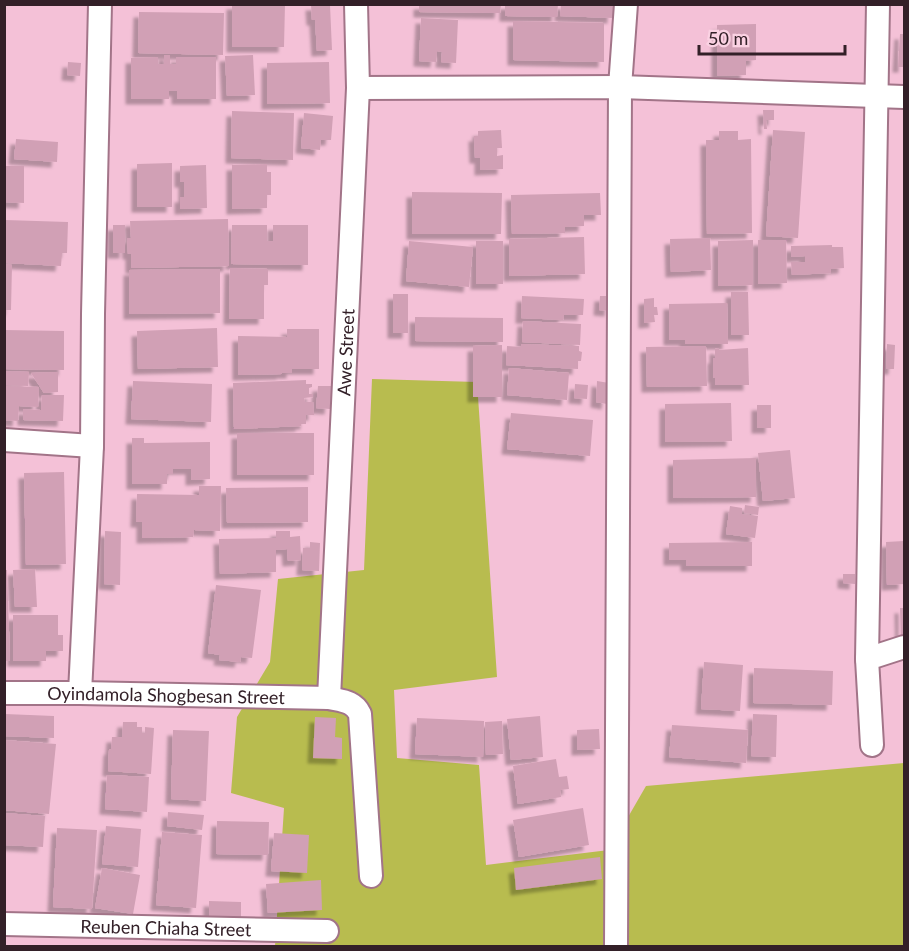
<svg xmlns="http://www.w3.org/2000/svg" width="909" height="951" viewBox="0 0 909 951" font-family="Lato,sans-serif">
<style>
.green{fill:#b8bc4f}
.building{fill:#d1a0b5;filter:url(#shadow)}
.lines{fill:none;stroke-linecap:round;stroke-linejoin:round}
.minor-casing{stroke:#a27488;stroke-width:26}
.minor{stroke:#fff;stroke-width:22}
.labels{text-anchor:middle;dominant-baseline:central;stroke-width:4.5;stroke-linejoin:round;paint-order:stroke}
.street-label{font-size:18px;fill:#332028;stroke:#fbd2e3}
</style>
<defs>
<filter id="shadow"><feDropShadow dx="-5.5" dy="5.5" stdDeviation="1.5" flood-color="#0004"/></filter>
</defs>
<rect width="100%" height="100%" fill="#f4c1d7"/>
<path class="green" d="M372,379l105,3 20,295 -103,13 3,68 82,7 7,100 123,-15 37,-64 258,-23v183h-629l9,-138 -53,-15 6,-76 33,-55 8,-83 86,-9z"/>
<path class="building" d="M232,4h53l-1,43h-52z
M419,4h82l-1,9 -81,-1z
M505,4h53l-1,13 -52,-1z
M561,4h52v14l-53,-2z
M311,5h19l2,45 -15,1 -2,-31h-3z
M139,12l85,1 -1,42 -85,-2z
M421,18l37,2 -2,43 -15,-1 1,-10 -5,-1 -1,11 -17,-1z
M513,21l91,2v39l-91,-2z
M756,24v36l-10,1v14l-29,1v-51z
M900,34h4v33h-6z
M164,55h6v9h6v-7h40v42h-39v-8h-8v8h-38v-41l27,-1v7h6z
M253,55l2,40 -28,1 -2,-40z
M68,62l13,1 -1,13 -13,-1z
M329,62l1,41 -63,1v-41z
M763,110h11v10h-8l1,9h-3z
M232,111l62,2 -1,47 -62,-2z
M304,113l29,3 -2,24h-10l-1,10 -19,-2z
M501,130l1,18h-5v8l6,-1v14l-23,1v-12h-5l-1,-22h4v-5z
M773,130l32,2 -7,106 -32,-2z
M719,131h19v9l13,-1 1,94 -45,1 -1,-94h13z
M16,139l42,3 -1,20 -43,-3z
M172,163v44h-35v-43z
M267,164v8h4v23h-4v13l-35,1v-44z
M206,165l1,43 -27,1v-12h4v-15h-4v-16z
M4,166h20v37l-20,-1z
M412,192l90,1 -1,41h-89z
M600,193l1,22h-17v11l-19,1v6l-53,1 -1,-39z
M228,219l1,47 -98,2v-14h-3l-1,-16h4l-1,-17z
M5,220l63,2 -1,31h-5l-1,13 -56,-3z
M113,225h12v28h-12z
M232,225h35v16h6v-16h35v40l-77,-1z
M584,237l1,37 -76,2v-37z
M710,238l1,32 -40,2 -1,-33z
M753,240v45l-35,1v-45z
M758,240h28l1,43 -29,1z
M409,241l64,6 -4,40 -63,-6z
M476,241h27v43h-27z
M832,245v2h11l1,21 -13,1v4l-39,2 -1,-13h14v-6l-14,1v-11z
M4,264l8,1 -1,45h-7z
M230,268l38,1v16h-4v34h-35z
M220,269v44l-91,1v-44z
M731,292h17l1,43h-18z
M393,294h15v39h-15z
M522,296l62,3 -1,16h-19l-1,5 -42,-2z
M600,296h11l-1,15 -11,-1z
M654,298v9h3l1,8h-4l1,7 -11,1v-24z
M727,303l1,41h-43v-4h-16v-36z
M415,317l88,1v24l-88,-1z
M523,321l58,3 -1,21 -58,-3z
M217,328l1,39 -80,2 -1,-38z
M287,329h32v40h-27v4h-10v1l-44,1v-39l49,1z
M4,330l60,1v39l-60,-1z
M521,344l58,2v5l3,1 -1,9h-3v8l-72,-4 1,-19 14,1z
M887,344l8,1 -1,24h-8z
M502,345v52h-29v-51z
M706,346l1,40 -60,1 -1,-40z
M719,348v2l29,-2 1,37h-34v-8l-2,1v-20h2v-9z
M509,368l60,5 -2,27 -60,-5z
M4,371l25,1 -1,14 -24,-1z
M58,372v20l-14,1 -13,-20z
M306,380v4h6v3l-3,1v6h4v3l-9,1 1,4h8l1,13h-8v9h-5v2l-67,3 -1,-46z
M133,381l79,3 -1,38 -80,-3z
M597,381l12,2 -2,21 -11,-2z
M575,384l13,1 -1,14 -13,-1z
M4,386l35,1 -1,20 -19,-1 -1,15 -14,-1z
M318,386h14l-2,23 -14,-1z
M42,395h22l-1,26 -40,-1v-11l18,1z
M731,403l1,38 -67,1v-38z
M757,405h14v23h-14z
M511,413l82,7 -3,36 -83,-7z
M237,433h77v42h-77z
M132,438h12v5l66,-1v37l-19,1v-11h-18v5h-6v10h-35z
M790,450l5,48 -32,3 -5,-48z
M756,458v39l-83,1v-38z
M64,472l2,92 -40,1 -2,-92z
M199,486h22l-1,45 -26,-1 -1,7 -51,1v-16h-6l1,-28 62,1z
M308,487v35l-81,1 -1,-35z
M745,505l14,2 -1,8 -14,-2z
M730,506l12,2v6l16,2 -3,22 -29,-4z
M105,531l16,1 -1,53 -16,-1z
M276,531h14v6l10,-1 1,24 -13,1 -1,-12 -11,1v22l-56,2 -1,-35 57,-1z
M904,541v43l-17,1 -1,-43z
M310,542l10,1 -1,28 -17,-1 1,-22h7z
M752,542v24h-66v-6h-17v-17z
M35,569l2,38h-22l-2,-37z
M4,570h3l3,91h-6z
M843,574h12v10l-12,-1z
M216,585l45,5 -9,68 -11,-1 -1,5 -21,-2 1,-5 -12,-2z
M900,608h4v35l-3,1z
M13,615h45v20h5v16h-17v10h-33z
M704,662l39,3 -3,46 -39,-2z
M754,668l79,3 -1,34 -79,-2z
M5,714l49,2v22l-50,-2z
M753,714l24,1 -1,42 -25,-1z
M540,716l3,41 -32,3 -4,-41z
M315,717l21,1 -1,19 7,1v21l-29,-1z
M417,718l67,3 -1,36 -68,-3z
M502,721l1,33 -17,1 -1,-33z
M123,722h14v5h5v6h3v-6l9,1 -3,46 -43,-3 1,-21 2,-1 1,-12h10z
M672,725l76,5 -2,33 -77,-6z
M599,729l1,20 -23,1v-20z
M173,730l36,1 -3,70 -35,-2z
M4,740l52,4 -7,70 -45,-4z
M556,759l3,18 8,-1 2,13 -9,1 1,7 -43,7 -5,-38z
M107,775l42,2 -2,35 -42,-3z
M583,808l6,37 -70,12 -6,-37z
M168,812l36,3 -2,15 -35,-4z
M4,813l41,3 -2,31 -39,-2z
M217,821l52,1 -1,33 -52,-1z
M106,826l35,3 -3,38 -36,-3z
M57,828l40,2 -5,79 -39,-2z
M162,832l40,3 -6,73 -40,-3z
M274,833l35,2 -2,38 -36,-2z
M600,857l2,22 -86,11 -2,-22z
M102,868l38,7 -7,39 -38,-6z
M321,880l1,30 -54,3 -2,-29z
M209,901l32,1v16l-32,-1z"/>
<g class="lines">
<defs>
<g id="minor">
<path d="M358,88l262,-1 284,10"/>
<path d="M4,440l88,6"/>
<path d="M867,659l11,-655"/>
<path id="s1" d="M4,693h76l249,5c13,3 25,3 31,16l11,162"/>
<path d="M80,693l12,-247 1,-132 7,-310"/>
<path id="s2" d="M329,698l29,-610 -2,-84"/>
<path d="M872,745l-5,-86 37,-12"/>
<path id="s3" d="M4,924l323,7"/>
<path d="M616,946l4,-859 6,-83"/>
</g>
</defs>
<use href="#minor" class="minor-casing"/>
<use href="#minor" class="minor"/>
</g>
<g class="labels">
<g class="street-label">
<text stroke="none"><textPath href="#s2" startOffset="346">Awe Street</textPath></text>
<text stroke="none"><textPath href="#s1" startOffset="162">Oyindamola Shogbesan Street</textPath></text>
<text stroke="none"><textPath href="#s3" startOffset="162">Reuben Chiaha Street</textPath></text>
</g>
</g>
<rect width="909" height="951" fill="none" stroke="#332028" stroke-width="12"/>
<path d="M699 45v9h146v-9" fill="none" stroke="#332028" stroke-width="3"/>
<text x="708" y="45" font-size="18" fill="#332028" stroke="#fbd2e3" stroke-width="4.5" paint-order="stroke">50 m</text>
</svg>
